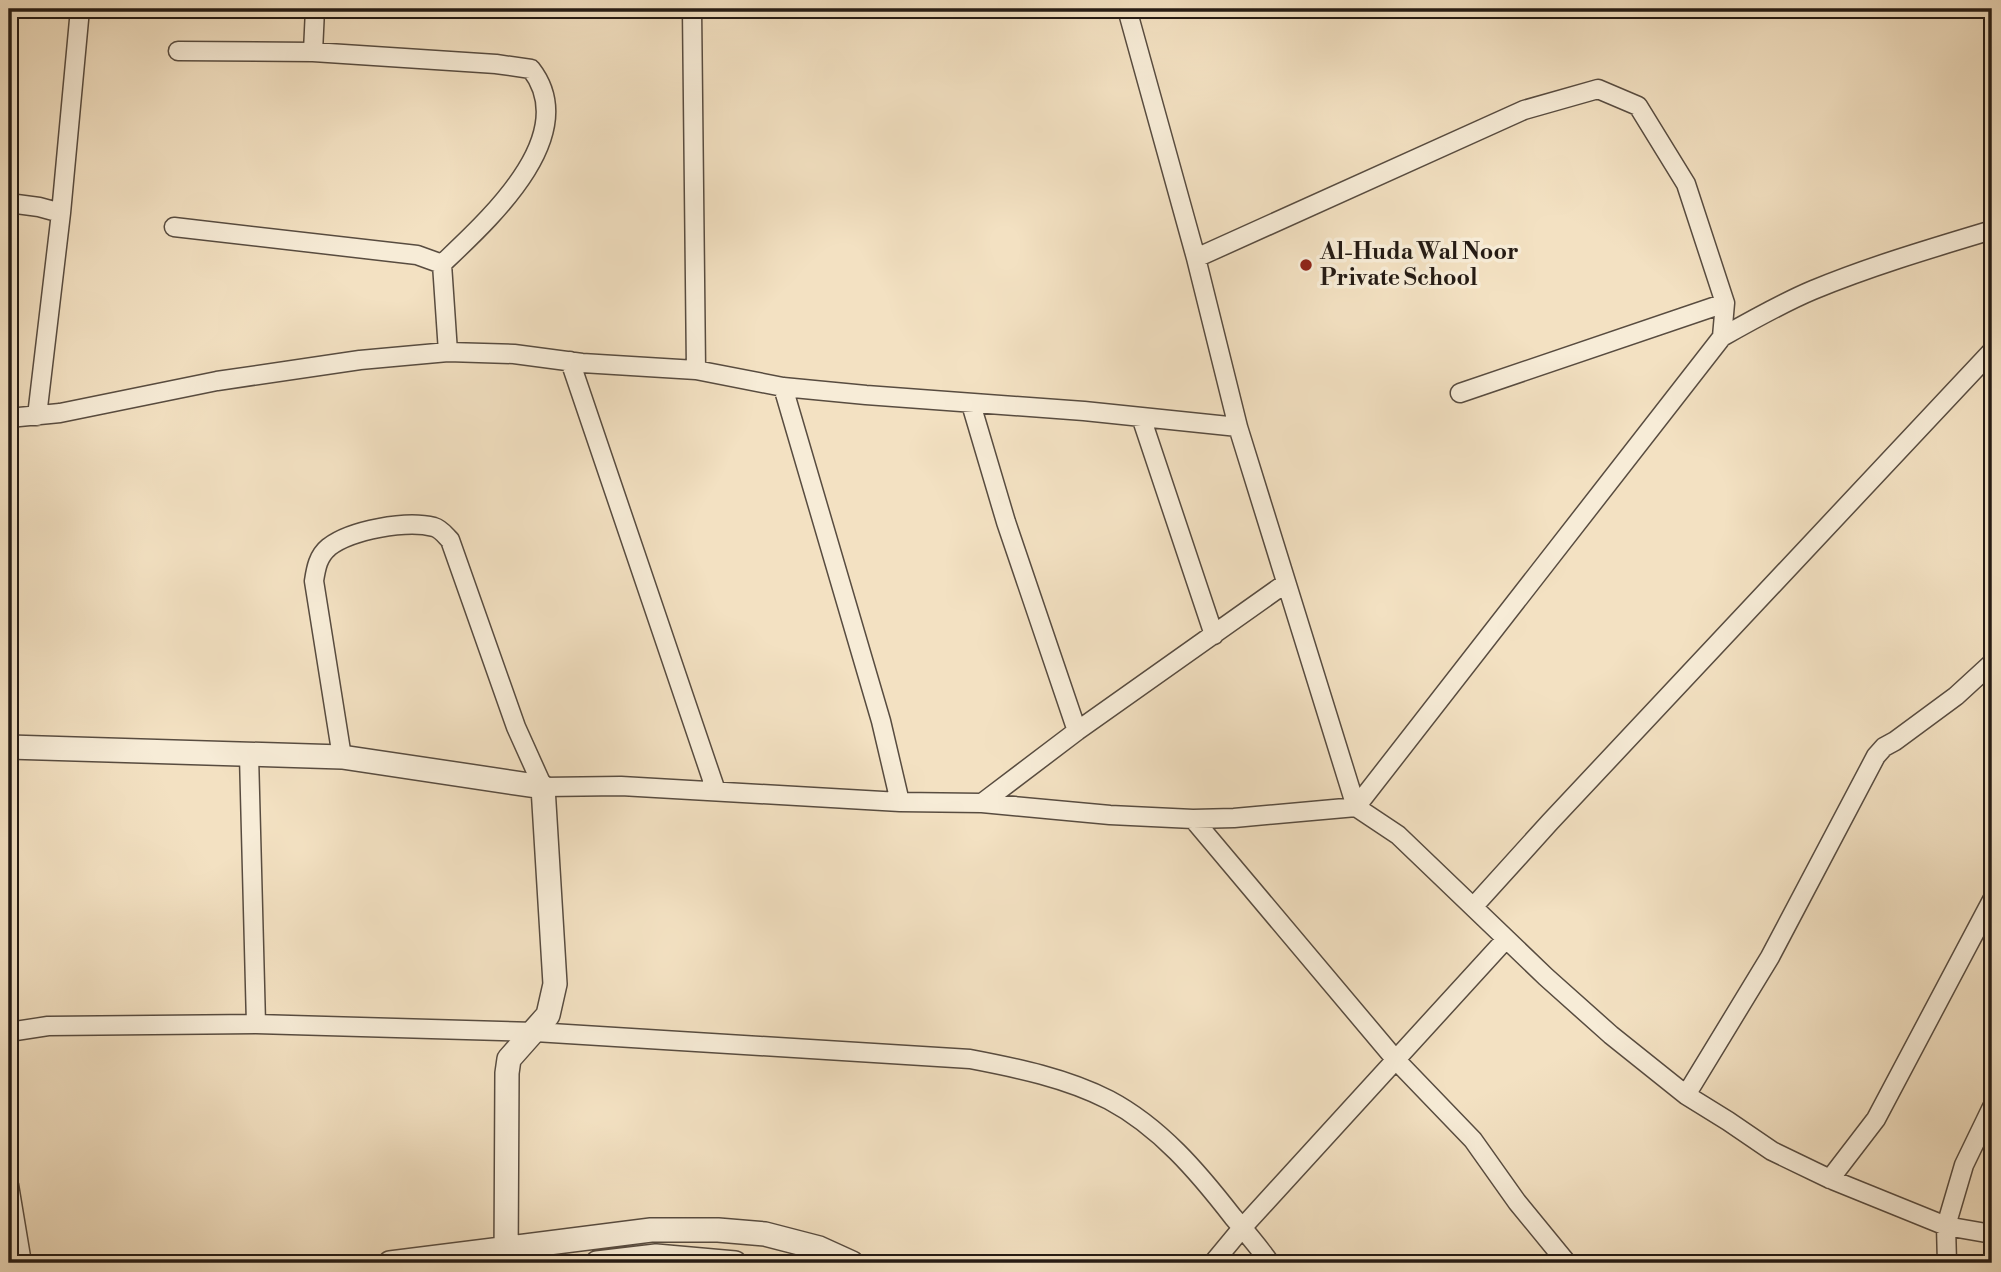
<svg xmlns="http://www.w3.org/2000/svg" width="2001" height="1272" viewBox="0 0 2001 1272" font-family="'Libre Bodoni',serif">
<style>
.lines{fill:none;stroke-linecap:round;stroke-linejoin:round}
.minor-casing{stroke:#584c40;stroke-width:21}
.tertiary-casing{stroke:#584c40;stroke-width:26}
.minor{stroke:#f7ecd7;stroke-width:18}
.tertiary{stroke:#f7ecd7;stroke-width:23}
.poi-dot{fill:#8f2418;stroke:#f7ecd7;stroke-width:2.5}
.labels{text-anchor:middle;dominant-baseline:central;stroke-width:7;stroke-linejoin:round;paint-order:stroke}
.poi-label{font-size:23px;font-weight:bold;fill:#251b14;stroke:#f7ecd7;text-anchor:start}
</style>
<rect width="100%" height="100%" fill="#f3e1c2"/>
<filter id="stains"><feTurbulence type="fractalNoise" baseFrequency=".00286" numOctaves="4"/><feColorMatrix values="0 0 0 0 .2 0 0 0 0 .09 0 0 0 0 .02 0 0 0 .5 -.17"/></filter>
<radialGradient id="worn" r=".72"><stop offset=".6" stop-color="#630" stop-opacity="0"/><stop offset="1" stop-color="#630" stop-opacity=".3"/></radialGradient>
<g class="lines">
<defs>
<path id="minor" d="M692,9l4,361
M1127,9l69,249 42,169 118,380
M178,51l135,1 183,12 35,5c52,67 -44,152 -89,195
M313,52l2,-43
M9,203l30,4 22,6 -24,203
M61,213l19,-204
M174,227l243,28 25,9 6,88
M1196,258l328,-148 74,-21 40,17 48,78 39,119 -3,34 -366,470
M1722,337c30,-17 60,-34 91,-47 58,-24 119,-42 179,-60
M570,361l146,430
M783,387l98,334 19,81
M1460,393l265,-90
M971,404l35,118 71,209
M1141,417l73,218
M9,418l51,-5 157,-32 143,-21 88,-8 66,2 68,9 114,7 87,17 83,8 218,16 154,16
M249,755l7,269
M342,757l-28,-176c2,-13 4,-25 15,-34 22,-17 77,-27 105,-20 7,2 11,8 16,13l66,187 27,60 78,-1 279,16 82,1 128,12 83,4 41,-1 122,-11 42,28 148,142 65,58 75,60 42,26 44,30 58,28 116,47 46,8
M982,803l95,-72 209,-148
M1193,819l202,240 78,81 44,62 50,61
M1474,906l76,-84 442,-471
M9,1032l39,-6 208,-2 279,8 435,27c47,9 96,19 139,41 51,27 89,72 124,117 13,15 26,30 37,46
M1686,1095l84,-138 106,-201 8,-9 11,-6 61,-45 36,-33
M1830,1179l46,-60 116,-219
M9,1185l13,78
M1213,1263l29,-35 264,-289
M1947,1263l-1,-37 18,-61 28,-58"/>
<path id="tertiary" d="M9,747l333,10 201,30 12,197 -7,31 -39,44 -2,14 -1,190
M390,1263l261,-33h67l47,4 54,14 33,15
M597,1263l59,-7 79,7"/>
</defs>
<use href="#minor" class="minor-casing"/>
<use href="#tertiary" class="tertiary-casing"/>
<use href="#minor" class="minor"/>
<use href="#tertiary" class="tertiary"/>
</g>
<circle class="poi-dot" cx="1306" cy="265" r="7"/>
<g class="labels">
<g class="poi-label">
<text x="1320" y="252">Al-Huda Wal Noor<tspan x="1320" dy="26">Private School</tspan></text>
</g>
</g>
<rect width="2001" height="1272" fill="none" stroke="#f3e1c2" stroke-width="35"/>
<rect x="10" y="10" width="1980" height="1251" fill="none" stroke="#251b14" stroke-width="3.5"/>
<rect x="18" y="18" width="1966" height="1237" fill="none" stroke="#251b14" stroke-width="2"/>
<rect width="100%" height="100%" filter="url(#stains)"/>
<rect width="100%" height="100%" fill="url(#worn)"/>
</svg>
